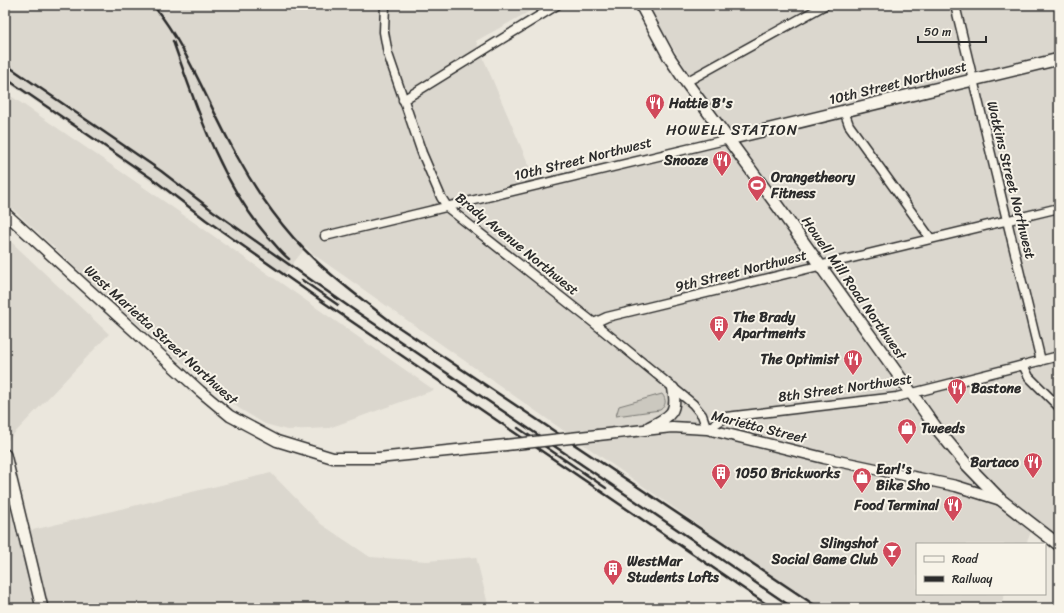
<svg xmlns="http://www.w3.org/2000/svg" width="1064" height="613" viewBox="0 0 1064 613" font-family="Sriracha,sans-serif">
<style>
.built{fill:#dbd7ce}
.green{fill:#cbc8bf;stroke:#7b7a75}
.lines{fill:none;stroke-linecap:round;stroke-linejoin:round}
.minor-casing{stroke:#2b2b2b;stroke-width:11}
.tertiary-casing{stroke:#2b2b2b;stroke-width:13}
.secondary-casing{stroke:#2b2b2b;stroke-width:14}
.minor{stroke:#f7f3e8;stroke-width:8}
.tertiary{stroke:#f7f3e8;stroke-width:10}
.secondary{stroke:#f7f3e8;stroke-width:11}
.rail{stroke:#2b2b2b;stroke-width:2.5}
.tertiary-bridge-casing{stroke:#2b2b2b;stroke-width:13;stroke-linecap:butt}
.tertiary-bridge{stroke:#f7f3e8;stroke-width:10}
.labels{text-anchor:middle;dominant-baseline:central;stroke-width:4;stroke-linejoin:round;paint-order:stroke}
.street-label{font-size:14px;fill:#2b2b2b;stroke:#f7f3e8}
.poi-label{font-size:14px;font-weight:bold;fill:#2b2b2b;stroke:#f7f3e8;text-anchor:start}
.neighbourhood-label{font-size:15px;letter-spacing:1px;fill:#2b2b2b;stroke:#f7f3e8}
</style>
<rect width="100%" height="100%" fill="#ebe7dd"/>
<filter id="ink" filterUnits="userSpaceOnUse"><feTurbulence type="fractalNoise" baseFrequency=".025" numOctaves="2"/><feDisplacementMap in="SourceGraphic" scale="8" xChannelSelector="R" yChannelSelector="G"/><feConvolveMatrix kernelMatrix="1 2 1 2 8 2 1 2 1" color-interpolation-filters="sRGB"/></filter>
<g filter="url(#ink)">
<path class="built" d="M5,5h536l-65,36 60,141 192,-46 -82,-131h413v535l-24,-18 -9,22h-109v50h88l-6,14h-182l-267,-187 -237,-167 -7,-7 -23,29 -196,-140 -82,-55z
M5,92l147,101 282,197 -105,38 -42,2 -22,-6 -25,-15 -31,-23 -93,-81 -111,-103z
M5,236l104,98 -102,107 -2,-6z
M271,473l50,51 49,33 57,4 49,-4 13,51h-484v-118l11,44z"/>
<path class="green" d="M662,394c5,6 4,12 -2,16l-44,6 3,-10z"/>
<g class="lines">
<defs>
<path id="minor" d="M385,5l-1,27 4,22 34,99 19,44 7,11 146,115 99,81 9,11 5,14 19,-12 171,-20 162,-41
M955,5l86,356
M686,82l139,-77
M403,100l154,-95
M844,111l5,14 82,114
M325,236l404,-97
M594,323l13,-6 452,-109
M1023,365l6,12 30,30"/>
<path id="tertiary" d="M5,213l195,178 30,25 47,25 56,17h45l128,-13
M649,427c21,-11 29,-13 24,-39
M598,435l74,-8 35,2 117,29 132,28 45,14"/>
<path id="secondary" d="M641,5l28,52 17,25 93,126 158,221 30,36 34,35 58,45
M729,139l330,-80
M5,455l37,153"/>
</defs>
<use href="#minor" class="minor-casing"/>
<use href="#tertiary" class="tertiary-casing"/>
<use href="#secondary" class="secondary-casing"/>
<use href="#minor" class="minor"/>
<use href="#tertiary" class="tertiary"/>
<use href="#secondary" class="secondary"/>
<path class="rail" d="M153,5c37,46 56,102 85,153 19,35 47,74 76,101 25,24 53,44 80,65l425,284
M173,41c24,68 47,140 95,196 7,7 13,16 21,22
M5,64l156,107 52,40 135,95 445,302
M5,78l149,102 52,40 117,82 449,306
M302,280l36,25
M518,428l88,60"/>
<defs>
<path id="tertiary-bridge" d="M506,445l92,-10"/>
</defs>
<use href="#tertiary-bridge" class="tertiary-bridge-casing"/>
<use href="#tertiary-bridge" class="tertiary-bridge"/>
</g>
</g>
<defs>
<symbol id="restaurant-pin" viewBox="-11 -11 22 30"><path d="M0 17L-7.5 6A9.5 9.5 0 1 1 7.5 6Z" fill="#d1495b" stroke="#f7f3e8"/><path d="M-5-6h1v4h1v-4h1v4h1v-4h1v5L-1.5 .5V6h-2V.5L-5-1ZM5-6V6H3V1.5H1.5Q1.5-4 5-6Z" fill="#fff"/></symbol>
<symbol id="stadium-pin" viewBox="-11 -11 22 30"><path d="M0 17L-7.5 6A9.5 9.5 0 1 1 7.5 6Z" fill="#d1495b" stroke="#f7f3e8"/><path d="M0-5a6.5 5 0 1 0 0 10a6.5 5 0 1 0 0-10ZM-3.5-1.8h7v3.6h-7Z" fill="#fff"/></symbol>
<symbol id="building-pin" viewBox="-11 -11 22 30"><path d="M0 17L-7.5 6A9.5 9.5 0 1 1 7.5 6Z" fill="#d1495b" stroke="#f7f3e8"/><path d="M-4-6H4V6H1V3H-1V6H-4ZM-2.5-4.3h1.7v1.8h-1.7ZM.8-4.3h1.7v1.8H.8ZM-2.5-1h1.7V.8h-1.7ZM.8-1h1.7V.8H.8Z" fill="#fff"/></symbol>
<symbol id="shop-pin" viewBox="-11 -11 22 30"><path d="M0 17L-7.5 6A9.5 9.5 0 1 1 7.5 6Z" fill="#d1495b" stroke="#f7f3e8"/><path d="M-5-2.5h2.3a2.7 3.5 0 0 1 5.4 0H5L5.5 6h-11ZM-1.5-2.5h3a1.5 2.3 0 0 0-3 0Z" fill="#fff"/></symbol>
<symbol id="bar-pin" viewBox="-11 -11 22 30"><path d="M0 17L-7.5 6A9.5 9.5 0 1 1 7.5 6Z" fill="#d1495b" stroke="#f7f3e8"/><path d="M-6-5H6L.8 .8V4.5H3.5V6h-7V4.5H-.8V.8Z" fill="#fff"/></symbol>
</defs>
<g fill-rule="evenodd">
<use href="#restaurant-pin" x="644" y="92" width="22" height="30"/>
<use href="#restaurant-pin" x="711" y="149" width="22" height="30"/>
<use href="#stadium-pin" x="746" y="174" width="22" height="30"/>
<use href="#building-pin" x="708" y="314" width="22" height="30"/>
<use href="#restaurant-pin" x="842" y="348" width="22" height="30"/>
<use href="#restaurant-pin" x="946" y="377" width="22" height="30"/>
<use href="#shop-pin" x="896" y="417" width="22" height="30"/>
<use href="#restaurant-pin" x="1022" y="451" width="22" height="30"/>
<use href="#building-pin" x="710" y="462" width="22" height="30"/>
<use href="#shop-pin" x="851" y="466" width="22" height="30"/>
<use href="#restaurant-pin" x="942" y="494" width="22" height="30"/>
<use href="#bar-pin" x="881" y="540" width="22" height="30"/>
<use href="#building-pin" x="602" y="558" width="22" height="30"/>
</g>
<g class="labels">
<g class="street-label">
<text transform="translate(898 83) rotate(-14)">10th Street Northwest</text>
<text transform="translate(583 159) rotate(-14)">10th Street Northwest</text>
<text transform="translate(1011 180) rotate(76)">Watkins Street Northwest</text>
<text transform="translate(517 244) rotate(39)">Brady Avenue Northwest</text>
<text transform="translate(741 271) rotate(-14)">9th Street Northwest</text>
<text transform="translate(854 288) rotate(55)">Howell Mill Road Northwest</text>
<text transform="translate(161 335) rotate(42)">West Marietta Street Northwest</text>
<text transform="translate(845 388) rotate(-8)">8th Street Northwest</text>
<text transform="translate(759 427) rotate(14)">Marietta Street</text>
</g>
<g class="poi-label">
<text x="669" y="103">Hattie B's</text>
<text x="708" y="160" text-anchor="end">Snooze</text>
<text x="771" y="177">Orangetheory<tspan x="771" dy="16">Fitness</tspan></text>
<text x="733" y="317">The Brady<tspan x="733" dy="16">Apartments</tspan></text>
<text x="839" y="359" text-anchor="end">The Optimist</text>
<text x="971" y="388">Bastone</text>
<text x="921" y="428">Tweeds</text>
<text x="1019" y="462" text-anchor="end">Bartaco</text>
<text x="876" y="469">Earl's<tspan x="876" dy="16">Bike Sho</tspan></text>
<text x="735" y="473">1050 Brickworks</text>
<text x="939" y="505" text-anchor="end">Food Terminal</text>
<text x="878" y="543" text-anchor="end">Slingshot<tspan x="878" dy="16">Social Game Club</tspan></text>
<text x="627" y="561">WestMar<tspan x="627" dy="16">Students Lofts</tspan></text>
</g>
<g class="neighbourhood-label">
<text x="732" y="130">HOWELL STATION</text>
</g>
</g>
<rect width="1064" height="613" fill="none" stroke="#f7f3e8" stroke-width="20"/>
<rect x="10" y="10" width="1044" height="593" fill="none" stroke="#2b2b2b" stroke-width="1.5" filter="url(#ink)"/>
<rect x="916" y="543" width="130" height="52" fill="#f7f3e8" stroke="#a5a39c"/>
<rect x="924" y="556" width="20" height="6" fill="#f7f3e8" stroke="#a5a39c"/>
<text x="952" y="563" font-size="12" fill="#2b2b2b">Road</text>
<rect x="924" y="576" width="20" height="6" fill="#2b2b2b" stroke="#a5a39c"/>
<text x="952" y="583" font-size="12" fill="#2b2b2b">Railway</text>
<path d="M918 36v6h68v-6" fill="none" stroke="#2b2b2b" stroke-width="2"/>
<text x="924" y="36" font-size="12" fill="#2b2b2b" stroke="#f7f3e8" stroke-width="3" paint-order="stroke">50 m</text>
</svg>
